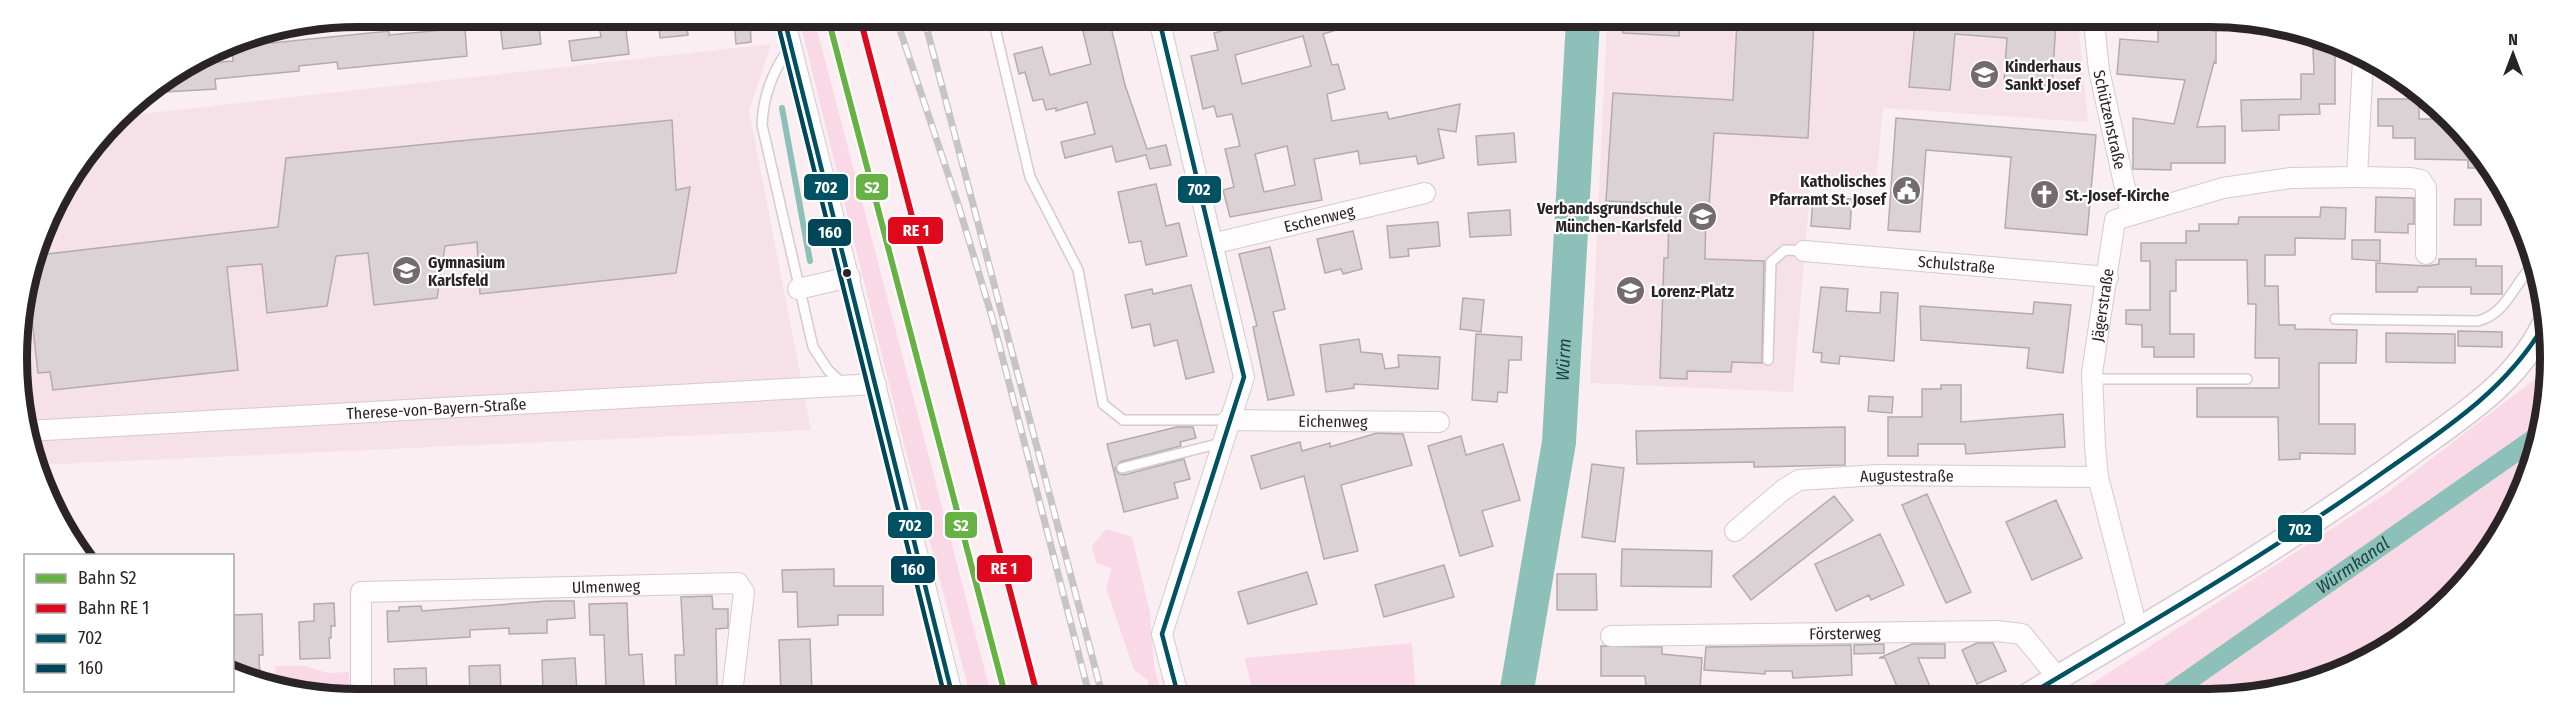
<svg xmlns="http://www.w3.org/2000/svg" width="2567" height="716" viewBox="0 0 2567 716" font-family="'Fira Sans Condensed',sans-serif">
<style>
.built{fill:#f6e1e8}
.green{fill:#f8d9e5}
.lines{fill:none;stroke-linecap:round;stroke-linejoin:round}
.stream{stroke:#8cc0b9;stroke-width:6}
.canal{stroke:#8cc0b9;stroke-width:20}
.river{stroke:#8cc0b9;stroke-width:34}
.building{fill:#dbd2d5;stroke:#b4abae;stroke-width:1.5;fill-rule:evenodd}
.service-casing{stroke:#d4cbce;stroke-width:12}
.minor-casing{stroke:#d4cbce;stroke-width:22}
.tertiary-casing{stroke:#d4cbce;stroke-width:27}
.service{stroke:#fefcfd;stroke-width:9}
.minor{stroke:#fefcfd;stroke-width:20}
.tertiary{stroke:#fefcfd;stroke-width:24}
.rail-casing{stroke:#c7c4c5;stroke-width:7}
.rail{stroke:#fff;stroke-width:4.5;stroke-dasharray:14;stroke-linecap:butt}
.bus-1-casing{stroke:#fff;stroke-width:9}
.bus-2-casing{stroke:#fff;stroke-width:9}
.bus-1{stroke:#005262;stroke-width:4.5}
.bus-2{stroke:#00465a;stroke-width:4.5}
.rail-1-casing{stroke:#fff;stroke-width:10}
.rail-2-casing{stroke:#fff;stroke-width:10}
.rail-1{stroke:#66b244;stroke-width:6}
.rail-2{stroke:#df091d;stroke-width:6}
.bus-dot{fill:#2b2427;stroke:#fff;stroke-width:2}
.labels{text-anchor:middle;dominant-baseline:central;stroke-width:4.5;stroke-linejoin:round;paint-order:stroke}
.poi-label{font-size:16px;font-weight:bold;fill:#2b2427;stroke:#fff;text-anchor:start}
.street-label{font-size:16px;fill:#2b2427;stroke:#fff}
.water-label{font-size:18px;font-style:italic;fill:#1e443f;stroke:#fff}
.rim{fill:none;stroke:#2b2427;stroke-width:8}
.line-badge{stroke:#fff;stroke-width:2}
.badge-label{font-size:16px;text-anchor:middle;font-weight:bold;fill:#fff}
</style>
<rect width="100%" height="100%" fill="#faeef2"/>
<path class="built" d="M1607,21l471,1 10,100 -205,-14 -7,75 -65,-3 -18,212 -203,-9z
M771,44l-22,67 62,319 -774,35 -9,-18 -11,-112 35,-128 70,-91z"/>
<path class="green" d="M799,18h15l177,676h-21l-68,-258z
M2544,369v55l-39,104 -55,72 -90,64 -107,33 -180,-1 314,-203 148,-114z
M1106,529l26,8 18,76 4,53 8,29h-17l4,-14 -15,-11 -28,-82 6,-20 -16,-5 -4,-17z
M1412,643l4,52h-163l-8,-37z
M275,666h30l23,7 21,-1 1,21h-58l-16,-6z"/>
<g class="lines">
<path class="stream" d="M782,108l28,153"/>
<path class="canal" id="s1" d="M2166,696l375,-262"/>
<path class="river" id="s2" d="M1516,695l43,-253 24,-421"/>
</g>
<path class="building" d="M499,17h39l3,27 -38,5z
M658,18h28l2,17 -28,3z
M734,18h16l1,24 -15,2z
M1080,19h29l16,66 22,64 19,-4 5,20 -21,4 -4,-14 -30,7 -4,-16 -47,12 -4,-16 34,-8 -8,-32 -31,9v-3l-10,2 -3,-11 -10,2 -8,-29 -6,2 -5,-20 28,-7 8,28 41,-11z
M1261,20h95v4l-33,10 9,31 6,-1 7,25 -18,5 5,27 55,-9 2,7 71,-15 -4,28 -18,-3 6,29 -26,6 -2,-8 -56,8 -2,-13 -44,8 8,41 -92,17 -7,-27 11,-3 -9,-38 15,-3 -8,-32 -15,3 -3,-11 -11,3 -12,-53 27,-6 -4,-17zM1303,36l8,30 -69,18 -7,-29zM1287,146l8,39 -31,7 -9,-38z
M1623,21h57l-1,15 -56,-3z
M1737,21h77l-6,117 -94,-5 -5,73h-3l-1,53 59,2 -2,102 -30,-1 -1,10 -44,-1v8l-27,-1 4,-120h4l1,-54 -63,-3 7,-108 120,7z
M625,22l4,32 -57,7 -3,-20 32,-4 -2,-12z
M1915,22h141l-4,64 -48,-4 3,-44 -52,-4 -5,56 -41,-3z
M2158,23h58v40l-2,-1 -17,65 28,-1v37h-54v7l-38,-1v-51l41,6 11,-44 -68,-6 3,-35 38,3z
M465,28l2,28 -129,13 -1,-7 -38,4v5l-84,8 1,10 -69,4 46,-29 40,-3 -1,-14 157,-16v4z
M2335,48v56h-16l1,10 -41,1v15l-37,1 -1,-31 60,-1v-25h13l-1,-25z
M2378,99h41v20h25l49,49h-25v-8l-53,-1v-21h-22v-12h-15z
M1896,118l200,17 -9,100 -82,-7 6,-71 -85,-7 -6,82 -32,-2z
M672,120l4,70 14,-3 -14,86 -196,21 -3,-52 -32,4 -8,52 -63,7 -6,-52 -32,3 -9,50 -60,7 -5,-49 -35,3 11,103 -185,20 -3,-18 -12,1 -9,-80 10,-38 239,-28 8,-69z
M1514,133l2,29 -38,3 -2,-29z
M1156,184l10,42 13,-3 8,33 -41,9 -5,-24 -12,2 -11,-51z
M1813,197l39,2 -2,30 -39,-3z
M2376,197l38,1v26h-6v9l-33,-1z
M2455,199h26v26h-27z
M2321,207l25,1 -1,31 -50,-1v17h-30v31h13l1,39h16v4l62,1 -1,33h-37v61h36v30l-55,-1v6l-21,1 -1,-43h-81v-29h82v-30h-24l1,-54h-8l-1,-44h-71v31h-6v43h24v23h-40v-10h-12v-22l-16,-1v-14h24v-49h-9v-18h45v-12h13v-7h39l1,-7h81z
M1510,210l1,25 -41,2 -2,-24z
M1438,222l2,24 -32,3 1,7 -19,2 -3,-32z
M1353,231l9,38 -19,5 -2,-5 -16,4 -8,-34z
M2352,240h28v21l-28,-2z
M1270,247l15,62 -12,3 21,83 -26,5 -15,-73 4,-1 -18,-72z
M2439,259h37v7h26v28h-31v-7h-53l-1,5h-41v-29l51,3 12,-2z
M1191,285l23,87 -28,7 -9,-39 -23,6 -4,-22 -18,4 -7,-33 27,-6 1,5z
M1821,287l27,2 -2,22 34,2 1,-21 17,1 -4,68 -54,-5 -1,8 -18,-2 1,-9 -9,-1z
M1463,298l21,2 -3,32 -21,-3z
M2034,302l37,3 -8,68 -36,-5 2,-20 -108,-8 -1,-34 113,8z
M2458,331l44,1v15l-44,-1z
M2386,333l69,1v29l-69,-1z
M1476,334l46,3 -1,23h-12l-2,33 -9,-1 -1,10 -25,-2z
M1359,339l2,13 21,2 3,15 14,-2 -1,-12 42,2 -2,32 -84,-5v4l-28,4 -6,-47z
M1941,385h20v37l102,-8 2,33 -99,7 -1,-10h-47v12h-30v-39h34v-28h19z
M1869,396l24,1 -1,16 -24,-2z
M1177,427h16l3,11 -16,4 1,4 -61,16 -5,7 3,4 6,2 60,-16 6,20 -16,4 4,15 -54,14 -17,-68z
M1845,427v38l-91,2v-5l-117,2 -1,-33z
M1377,433l26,1 9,31 -71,20 17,66 -34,8 -20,-83 -43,13 -10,-33 49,-14 2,9 28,-8v4z
M1461,436l5,19 37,-11 17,56 -38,11 11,35 -33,10 -32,-110z
M1592,464l32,4 -9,74 -33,-5z
M1927,494l44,98 -25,11 -44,-98z
M1834,496l19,24 -102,80 -18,-24z
M2056,500l26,58 -50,22 -26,-58z
M1880,534l24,51 -33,15 -2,-5 -33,16 -21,-47z
M1622,549l90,2 -1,36 -90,-1z
M1444,565l10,32 -70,20 -9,-32z
M834,569v17h49v29h-45v10l-40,2 -1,-35h-14l-1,-22z
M1307,572l10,32 -69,20 -10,-32z
M1557,574h39l1,36h-40z
M712,596l1,13h15v19l-12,1 1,59 -41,1 -1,-34h9l-3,-58z
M547,601h27l1,17 -28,2v13l-38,1v-6l-39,2v7l-82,5 -1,-31h12v-4l22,-1 1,5z
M334,603l1,23h-4v12h-2l1,20 -30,1 -1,-37 15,-1v-17z
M627,603l2,52 13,-1 2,33 -38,1 -2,-53h-14l-1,-31z
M262,614l1,41h-4l1,25 -28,-11v-54z
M810,639l2,55h-31l-2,-54z
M1977,643h16l13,28 -29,13 -15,-34z
M1884,644v9l-30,1v-9z
M1912,644h33v14h-27l16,38h-33l-16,-38h-6z
M1851,645l1,30 -59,3 -1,-7h-27v3l-61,-4 2,-23z
M1601,646l61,1v7l40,4 -2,32 -16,-2v-2h-38l-1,-10h-44z
M575,658l2,36 -34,-1 -1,-33z
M500,665l1,28h-31l-1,-27z
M426,668l1,25h-32l-1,-24z"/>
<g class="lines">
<defs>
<path id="service" d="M993,19l37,158 48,93 25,134 20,16h105
M790,47c-17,23 -27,50 -28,78l51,222 15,23 16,15
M2335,319l143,2c28,-7 36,-37 55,-56
M1768,360l3,-98 14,-12 19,1
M2092,379h155
M1122,468l99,-25"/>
<g id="minor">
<path d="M784,18l168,676"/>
<path d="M1159,19l85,358 -82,257 16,61"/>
<path id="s3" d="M2094,22l5,48 32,145"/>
<path d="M2357,177l54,1 10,2 5,8v66"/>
<path id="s4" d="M1212,244l213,-51"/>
<path id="s5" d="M1804,251l304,26"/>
<path d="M798,289l52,-12"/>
<path id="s6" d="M1228,420l211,2"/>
<path id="s7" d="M27,431l849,-47"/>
<path id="s8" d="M1735,531l48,-41 16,-10 79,-5 220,2"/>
<path id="s9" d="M2138,632l-40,-155 -3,-31 -3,-73 23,-153 108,-32 67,-10 67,-1 6,-118"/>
<path id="s10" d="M1611,636l386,-5 25,3 36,44"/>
<path id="s11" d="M361,693v-101l377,-9 6,9 -12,102"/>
</g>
<path id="tertiary" d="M2027,696c128,-76 257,-150 377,-238 53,-39 110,-72 140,-133"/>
</defs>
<use href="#service" class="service-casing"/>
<use href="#minor" class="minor-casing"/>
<use href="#tertiary" class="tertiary-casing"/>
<use href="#service" class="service"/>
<use href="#minor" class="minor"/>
<use href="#tertiary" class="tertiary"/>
<defs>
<path id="rail" d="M896,18l62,186 34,113 97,377
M924,18l178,676"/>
</defs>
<use href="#rail" class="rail-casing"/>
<use href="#rail" class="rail"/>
<defs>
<path id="bus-1" d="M784,18l168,676
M1159,19l85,358 -82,257 16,61
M2027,696c121,-72 243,-143 358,-225 60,-42 121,-81 159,-146"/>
<path id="bus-2" d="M777,20l167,674"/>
</defs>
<use href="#bus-1" class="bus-1-casing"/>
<use href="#bus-2" class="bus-2-casing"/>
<use href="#bus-1" class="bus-1"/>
<use href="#bus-2" class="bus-2"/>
<defs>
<path id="rail-1" d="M828,18l177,676"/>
<path id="rail-2" d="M860,18l177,676"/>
</defs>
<use href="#rail-1" class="rail-1-casing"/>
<use href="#rail-2" class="rail-2-casing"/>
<use href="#rail-1" class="rail-1"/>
<use href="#rail-2" class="rail-2"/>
</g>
<defs>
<symbol id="school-disc" viewBox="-11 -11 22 22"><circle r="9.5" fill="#736b6e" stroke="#fff"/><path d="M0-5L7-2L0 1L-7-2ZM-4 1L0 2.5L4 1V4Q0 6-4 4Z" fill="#fff"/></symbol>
<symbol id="civic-disc" viewBox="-11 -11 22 22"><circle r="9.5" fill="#736b6e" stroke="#fff"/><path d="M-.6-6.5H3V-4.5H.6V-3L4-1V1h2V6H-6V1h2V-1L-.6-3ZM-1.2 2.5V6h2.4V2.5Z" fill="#fff"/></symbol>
<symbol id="church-disc" viewBox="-11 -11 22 22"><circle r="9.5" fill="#736b6e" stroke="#fff"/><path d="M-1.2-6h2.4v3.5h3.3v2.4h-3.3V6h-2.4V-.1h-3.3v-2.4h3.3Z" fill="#fff"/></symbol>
</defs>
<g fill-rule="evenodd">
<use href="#school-disc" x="1968" y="58" width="33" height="33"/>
<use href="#civic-disc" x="1890" y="174" width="33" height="33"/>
<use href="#church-disc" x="2028" y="178" width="33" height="33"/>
<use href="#school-disc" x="1686" y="200" width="33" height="33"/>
<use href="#school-disc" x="390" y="254" width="33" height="33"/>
<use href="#school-disc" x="1614" y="274" width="33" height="33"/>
</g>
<circle class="bus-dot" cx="847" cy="273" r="5"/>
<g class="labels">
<g class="poi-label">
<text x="2005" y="66">Kinderhaus<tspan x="2005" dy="18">Sankt Josef</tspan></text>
<text x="1886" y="181" text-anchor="end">Katholisches<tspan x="1886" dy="18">Pfarramt St. Josef</tspan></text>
<text x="2065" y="195">St.-Josef-Kirche</text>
<text x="1682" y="208" text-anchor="end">Verbandsgrundschule<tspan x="1682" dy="18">München-Karlsfeld</tspan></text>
<text x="428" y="262">Gymnasium<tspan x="428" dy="18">Karlsfeld</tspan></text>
<text x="1651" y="291">Lorenz-Platz</text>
</g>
<g class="street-label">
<text stroke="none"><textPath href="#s3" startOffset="99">Schützenstraße</textPath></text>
<text stroke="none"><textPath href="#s4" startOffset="110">Eschenweg</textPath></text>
<text stroke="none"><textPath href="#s5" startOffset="153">Schulstraße</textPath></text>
<text stroke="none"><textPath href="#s9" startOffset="333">Jägerstraße</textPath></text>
<text stroke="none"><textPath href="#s7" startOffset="410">Therese-von-Bayern-Straße</textPath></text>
<text stroke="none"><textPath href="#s6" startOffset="105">Eichenweg</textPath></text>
<text stroke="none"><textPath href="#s8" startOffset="190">Augustestraße</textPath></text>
<text stroke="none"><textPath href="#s11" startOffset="346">Ulmenweg</textPath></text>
<text stroke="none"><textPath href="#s10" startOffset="234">Försterweg</textPath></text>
</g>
<g class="water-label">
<text stroke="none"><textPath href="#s2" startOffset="339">Würm</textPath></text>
<text stroke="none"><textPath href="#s1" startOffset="228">Würmkanal</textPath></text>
</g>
</g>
<path d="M0 0H2567V716H0ZM358 27H2209A331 331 0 0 1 2540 358V358A331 331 0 0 1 2209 689H358A331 331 0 0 1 27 358V358A331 331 0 0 1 358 27Z" fill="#fff" fill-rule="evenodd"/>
<path class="rim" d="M358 27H2209A331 331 0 0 1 2540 358V358A331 331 0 0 1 2209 689H358A331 331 0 0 1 27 358V358A331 331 0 0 1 358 27Z"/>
<g class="line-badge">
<rect x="803" y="173" width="46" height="28" rx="6" fill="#005262"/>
<rect x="855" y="173" width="34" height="28" rx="6" fill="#66b244"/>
<rect x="1177" y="175" width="45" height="29" rx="6" fill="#005262"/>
<rect x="887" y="216" width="57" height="29" rx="6" fill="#df091d"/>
<rect x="807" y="218" width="45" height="29" rx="6" fill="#00465a"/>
<rect x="887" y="511" width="46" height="28" rx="6" fill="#005262"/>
<rect x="944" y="511" width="34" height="28" rx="6" fill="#66b244"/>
<rect x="2277" y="514" width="46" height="29" rx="6" fill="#005262"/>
<rect x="976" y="554" width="57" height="29" rx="6" fill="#df091d"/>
<rect x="890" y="555" width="46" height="29" rx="6" fill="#00465a"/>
</g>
<g class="badge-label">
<text x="826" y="193">702</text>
<text x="872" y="193">S2</text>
<text x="1199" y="195">702</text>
<text x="916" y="236">RE 1</text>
<text x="830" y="238">160</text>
<text x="910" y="531">702</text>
<text x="961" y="531">S2</text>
<text x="2300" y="535">702</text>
<text x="1004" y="574">RE 1</text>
<text x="913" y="575">160</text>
</g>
<rect x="24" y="554" width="210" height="138" fill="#ffffff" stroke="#aaa7a9" stroke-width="1.5"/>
<rect x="36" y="574" width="30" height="9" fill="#66b244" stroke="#aaa7a9" stroke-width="1.5"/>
<text x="78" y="584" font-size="18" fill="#2b2427">Bahn S2</text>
<rect x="36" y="604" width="30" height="9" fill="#df091d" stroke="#aaa7a9" stroke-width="1.5"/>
<text x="78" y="614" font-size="18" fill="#2b2427">Bahn RE 1</text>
<rect x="36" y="634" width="30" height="9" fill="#005262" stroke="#aaa7a9" stroke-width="1.5"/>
<text x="78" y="644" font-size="18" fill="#2b2427">702</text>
<rect x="36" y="664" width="30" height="9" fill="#00465a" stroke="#aaa7a9" stroke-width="1.5"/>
<text x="78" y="674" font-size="18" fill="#2b2427">160</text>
<g transform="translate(2513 54)" stroke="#ffffff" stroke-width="4.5" paint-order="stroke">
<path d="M0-4.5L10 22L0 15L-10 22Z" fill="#2b2427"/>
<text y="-9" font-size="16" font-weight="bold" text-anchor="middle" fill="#2b2427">N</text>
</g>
</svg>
